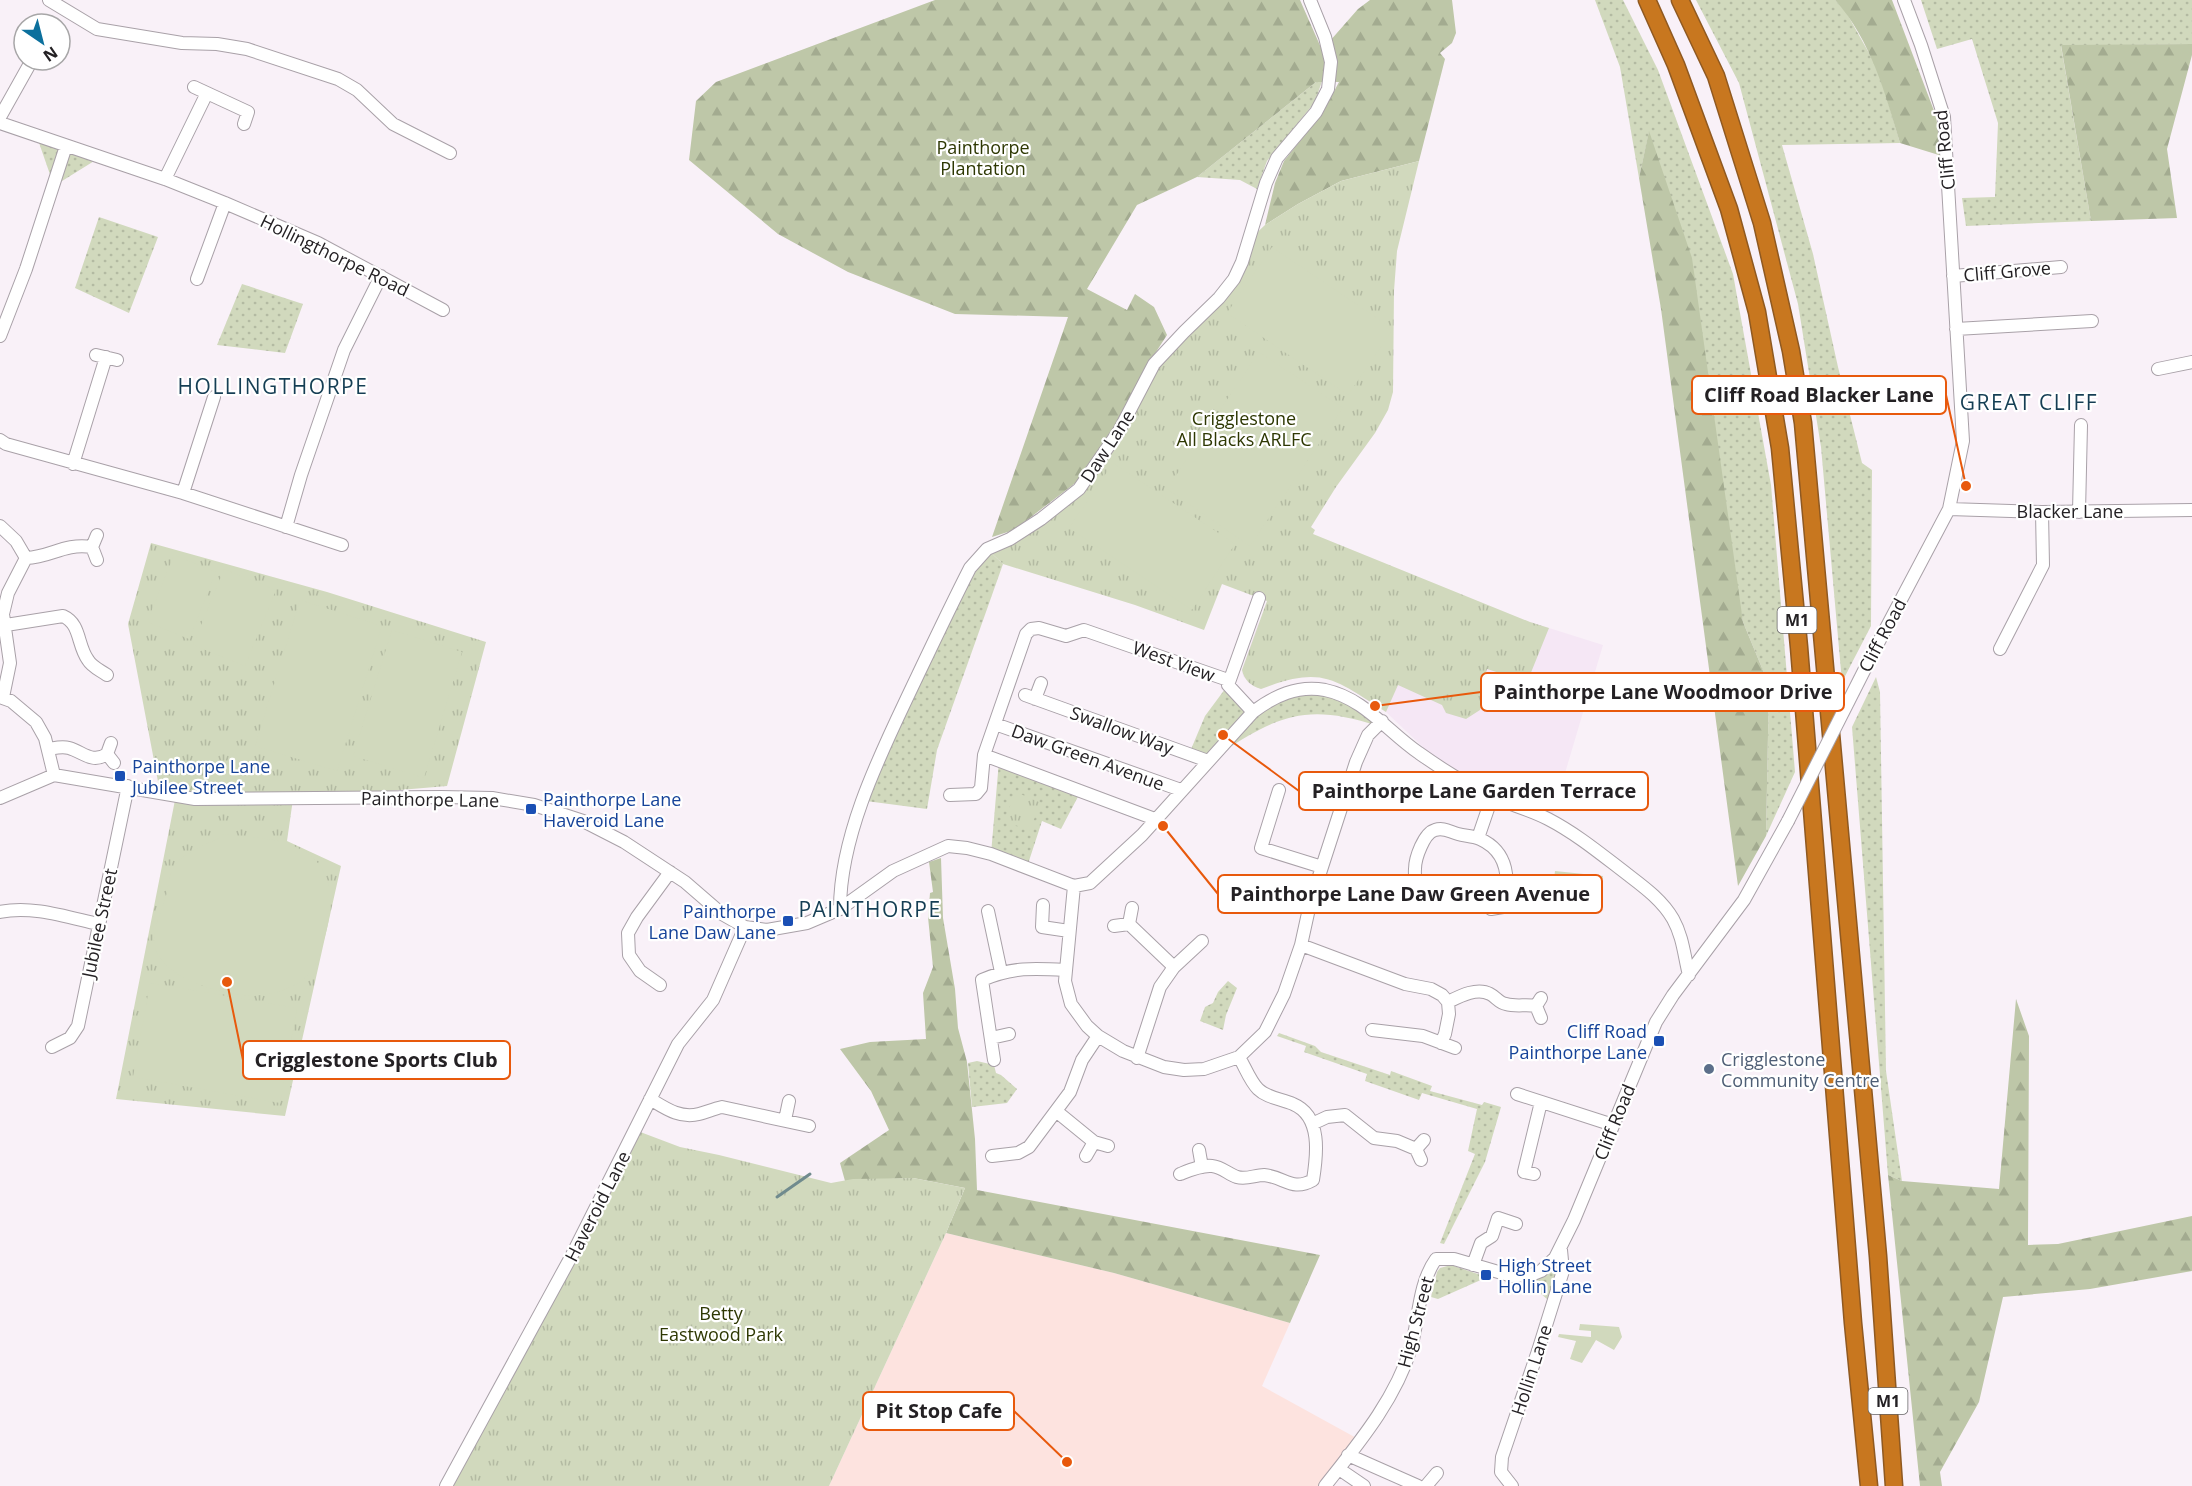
<svg xmlns="http://www.w3.org/2000/svg" width="2192" height="1486" viewBox="0 0 2192 1486" font-family="'Open Sans',sans-serif">
<style>
.industrial{fill:#fde3df}
.built{fill:#f5e7f5}
.grass{fill:url(#grass-dots)}
.forest{fill:url(#forest-firs)}
.park{fill:url(#park-tufts)}
.garden{fill:#d1d9bd}
.lines{fill:none;stroke-linecap:round;stroke-linejoin:round}
.stream{stroke:#708b8e;stroke-width:3}
.minor-casing{stroke:#a9a1a8;stroke-width:14}
.highway-casing{stroke:#8f5921;stroke-width:19}
.minor{stroke:#fff;stroke-width:12}
.highway{stroke:#c8771f;stroke-width:16}
.minor-bridge-casing{stroke:#a9a1a8;stroke-width:14;stroke-linecap:butt}
.minor-bridge{stroke:#fff;stroke-width:12}
.transit-dot{fill:#1a4fb4;stroke:#fff;stroke-width:2}
.service-dot{fill:#5c6f8a;stroke:#fff;stroke-width:2}
.labels{text-anchor:middle;dominant-baseline:central;stroke-width:4.5;stroke-linejoin:round;paint-order:stroke}
.shield{fill:#fff;stroke:#666466;stroke-width:1.5}
.shield-label{font-size:16px;font-weight:bold;fill:#242124}
.park-label{font-size:18px;fill:#2e3803;stroke:#fff}
.street-label{font-size:18px;fill:#242124;stroke:#fff}
.transit-label{font-size:18px;fill:#164399;stroke:#fff;text-anchor:start}
.service-label{font-size:18px;fill:#4e5e75;stroke:#fff;text-anchor:start}
.quarter-label{font-size:21px;letter-spacing:1.5px;fill:#153e54;stroke:#fff}
.leader{fill:none;stroke:#e8590c;stroke-width:2}
.callout-dot{fill:#e8590c;stroke:#fff;stroke-width:2}
.callout{fill:#fff;stroke:#e8590c;stroke-width:2}
.callout-label{font-size:20px;text-anchor:middle;font-weight:bold;fill:#242124}
</style>
<defs>
<pattern id="grass-dots" width="8" height="8" patternUnits="userSpaceOnUse" patternTransform="scale(1.5)"><rect width="8" height="8" fill="#d1d9bd"/><path d="M2 2h.1M6 6h.1" fill="none" stroke="#b3baa2" stroke-width="1.8" stroke-linecap="round"/></pattern>
<pattern id="forest-firs" width="22" height="20" patternUnits="userSpaceOnUse" patternTransform="scale(1.5)"><rect width="22" height="20" fill="#bec7a8"/><path d="M5 1l3.5 6h-7zM16 11l3.5 6h-7z" fill="#a3ab90"/></pattern>
<pattern id="park-tufts" width="24" height="20" patternUnits="userSpaceOnUse" patternTransform="scale(1.5)"><rect width="24" height="20" fill="#d1d9bd"/><path d="M3 7l-1-3M5 7V3M7 7l1-3M15 17l-1-3M17 17v-4M19 17l1-3" fill="none" stroke="#b3baa2"/></pattern>
</defs>
<rect width="100%" height="100%" fill="#f9f1f8"/>
<path class="industrial" d="M946,1233l168,40 176,50 -28,63 98,54 -35,46h-496z"/>
<path class="built" d="M1530,622l73,23 -51,172 -74,-33 -52,-34 -40,-38 -44,-28 -14,-6 -10,-2 -32,3 -25,10 -11,-5 -7,-8 -1,-6 16,-47z"/>
<path class="grass" d="M1595,0h28l35,70 75,204 38,211 24,287 -29,64 3,-151 -26,-63 -94,-490 -10,46 -19,-111z
M1696,0h139l11,12 33,59 21,72 -118,2 31,109 25,113 24,96 10,7 -1,156 -29,56 -21,-235 -23,-143 -59,-221z
M1921,0h271v44l-131,2 30,175 -125,5 -4,-28 33,-1 3,-74 -26,-84 -35,10z
M1322,81l-7,21 -48,59 -10,28 -17,-9 -43,-3 119,-95z
M37,137l62,21 -45,28z
M99,217l59,20 -29,76 -54,-25z
M242,284l61,20 -18,49 -68,-8z
M987,549l16,15 -66,186 -10,59 -61,-8 76,-178z
M1876,677l4,15 6,379 16,110 -14,-6 -36,-448z
M1228,685l25,27 38,-21 49,4 38,31c-78,-26 -105,-7 -170,35l-19,-7 16,-38z
M999,761l82,30 -20,38 -19,-8 -15,46 -36,-13z
M1228,981l9,7 -11,27 -3,15 -23,-9 5,-14 8,-4 5,-11z
M1279,1033l36,13 6,6 69,23 1,-4 41,15 -2,5 52,14 2,-3 17,5 -16,55 -41,82 -4,-1 35,-89 -7,-3 9,-42 -55,-16 -3,7 -54,-19 2,-7 -63,-22 2,-6 -29,-10z
M977,1061l17,4 2,8 5,2 16,14 -10,14 -35,4 -4,-44z
M1563,1261l-15,39 -27,-24z
M1451,1265l33,11 -1,3 -45,20 -7,-2 6,-25 3,-4z"/>
<path class="forest" d="M935,0h365l22,50 36,-41 12,-9h82l4,33 -4,10 -12,10 5,6 -26,102 -78,20 -43,23 -33,21 10,-42 9,-22 39,-49 16,-30h-23l-119,95 -60,28 -50,84 40,21 8,-16 19,13 13,28 -20,31 -39,73 -30,42 -64,49 -22,7 76,-220 -113,-3 -107,-42 -70,-38 -89,-74 7,-59 20,-19z
M1835,0h57l44,116 6,40 -42,-13c-15,-50 -29,-103 -65,-143z
M2192,44v11l-25,94 10,69 -86,3 -30,-176z
M1649,131l43,127 51,364 26,63 -3,151 -28,50 -77,-577 -22,-131z
M941,858l2,60 12,71 3,39 9,34 8,77 2,51 343,65 -30,68 -176,-50 -168,-40 19,-45 -52,-10 -68,3 -5,-18 49,-33 -18,-39 -31,-42 30,-7 56,-3 -3,-46 10,-26 -5,-50 2,-24 3,-1 -4,-30z
M2016,999l13,37 -1,209 30,-1 134,-28v55l-102,18 -87,8 -24,105 -39,70 2,14h-22l-32,-311 14,6 97,8z"/>
<path class="park" d="M1419,161l-22,90 -3,40 -1,101 -5,18 -13,23 -39,54 -25,40 4,3 -2,4 217,88 19,6 -19,47 -7,-2 -2,7 -34,-11 -7,26 5,2 -5,13 -14,9 -20,-6 -4,-8 -44,-20 -12,27c-52,-33 -63,-47 -125,-23 -10,-3 -17,-9 -19,-19l25,-69 -45,-17 -18,46 -69,-25 -132,-41 -16,-15 92,-60 67,-111 74,-80 27,-56 18,-17 33,-21 43,-23z
M151,543l176,49 159,50 -39,144 -154,13 -6,42 54,25 -56,250 -169,-17 60,-304 -16,-3 -32,-168z
M1016,792l25,11 -12,28 -25,-11z
M1555,871l48,5 -3,25 -48,-5z
M635,1130l45,17 39,8 112,28 22,-4 60,-1 52,10 -19,45 -117,253h-383z"/>
<path class="garden" d="M1272,247l121,82 -45,66 -121,-82z
M1259,352l84,56 -93,138 -83,-57z
M1113,463l122,81 -43,66 -123,-82z
M174,555l42,17 -27,67 -42,-17z
M224,569l52,21 -31,76 -52,-21z
M300,600l82,26 -45,145 -82,-25z
M392,630l70,22 -38,126 -71,-22z
M223,834c20,3 44,3 63,9 59,20 48,71 31,118 -8,21 -34,32 -55,34 -30,4 -98,-15 -107,-47 -4,-16 5,-33 10,-48 3,-10 4,-27 10,-35 9,-12 33,-22 47,-28z
M1559,875l37,4 -2,18 -37,-4z
M150,983l147,25 -17,95 -147,-26z
M1580,1324l39,3 3,10 -8,13 -18,-10 -14,23 -12,-4 6,-18 -18,-4 1,-3 32,3v-6l-12,-1z"/>
<g class="lines">
<path class="stream" d="M777,1197l33,-23"/>
<defs>
<path id="minor" d="M49,0l48,29 85,14 35,1 30,5 91,30 19,11 36,34 57,29
M194,87l54,25 -4,12
M0,117l32,-57
M0,123l165,56 60,24 93,40 125,67
M165,179l42,-86
M1953,276l108,-9
M197,279l28,-76
M1956,329l136,-8
M0,336l26,-67 40,-123
M96,355l21,5
M2158,369l34,-7
M0,440l6,4 177,49 159,52
M73,464l33,-107
M183,493l31,-96
M1949,509l93,3 150,-2
M2079,512l2,-87
M0,526l16,15 10,17 -18,35 -5,21 7,49 -7,34
M286,527l15,-52 43,-125 37,-74
M26,558c26,-1 37,-15 66,-11
M97,560l-5,-13 5,-12
M6,625l57,-9c18,8 14,29 25,44 4,7 12,10 19,15
M1875,649l74,-140 14,-68 -19,-324 -23,-72 -17,-45
M2000,649l43,-84 -1,-53
M1025,695l183,66
M0,697l11,4 25,21 9,16 9,37
M1035,699l6,-16
M1253,712l-25,-27 31,-87
M995,724l186,66
M111,743l-4,11 7,9
M48,749c7,-1 14,-3 21,-1 14,4 23,16 38,6
M984,755l171,64
M1279,790l-18,58 61,19
M950,795l26,-1 5,-6 3,-33 42,-121 5,-5 8,-1 27,8 18,-6 144,50
M0,798l54,-23 141,24 246,-2 51,1 42,7 49,16 41,21 61,40 37,32 23,13 22,3 40,-7 33,-14 53,-38 55,-25 19,2 24,6 83,32 16,-3 52,-48 111,-123c21,-16 44,-27 72,-22 39,8 63,42 94,63 21,15 50,33 74,44 18,8 38,13 55,22 29,15 54,36 79,55 17,13 35,26 46,45 10,18 11,36 16,56
M1478,838l14,-41
M1074,886l-9,95 6,23 16,22 11,10 25,15 41,16 20,3 20,-1 35,-12 26,-25 19,-38 17,-49 9,-41 46,-142 12,-27 14,-14
M1043,905l-1,22 27,4
M1420,906c-2,-12 -6,-25 -5,-37 0,-11 9,-36 20,-39 9,-3 15,2 23,4 7,2 15,2 22,5 29,13 30,42 23,68l-12,2
M840,909c0,-70 36,-146 66,-209 21,-44 42,-89 64,-132l17,-19 23,-10 31,-20 38,-30 40,-58 35,-67 30,-32 35,-34 15,-19 8,-17 24,-79 11,-25 39,-46 12,-23 3,-27 -6,-25 -15,-37
M988,911l13,61
M0,912c31,-7 67,5 98,12
M1129,924l45,43
M1114,926l15,-2 3,-16
M1301,945l104,39 26,5 11,6 6,7 1,12 -4,20 -4,9
M660,985l-20,-14 -11,-16 -1,-22 9,-16 33,-45
M1541,998l-5,8 5,12
M1448,1002c12,-6 29,-15 42,-8 6,3 9,9 16,10 10,3 20,0 30,2
M1372,1030l51,6 32,12
M991,1038l18,-4
M52,1047l18,-9 8,-12 50,-240
M1137,1058l23,-71 14,-20 28,-26
M994,1060l-12,-80c30,-13 52,-12 83,-10
M1517,1094l96,31
M650,1099c15,9 30,20 49,15 8,-2 14,-5 23,-7l87,19
M1056,1111l38,31 14,4
M785,1120l4,-19
M1312,1124l15,-7 18,-2 29,23 23,3 19,8
M1199,1150l3,17
M992,1156l26,-3 11,-6 41,-55 12,-32 16,-24
M1086,1156l8,-14
M1421,1160l-5,-11 8,-9
M1180,1174c10,-4 21,-9 32,-8 10,1 16,8 25,11 9,3 18,-2 27,-2 21,2 28,17 49,5 4,-25 9,-64 -20,-76 -11,-5 -26,-6 -35,-15 -8,-8 -13,-22 -19,-32
M1534,1174l-10,-2 17,-70
M1473,1265l8,-22 11,-7 6,-18 18,6
M1348,1455l70,31
M1339,1469l25,17
M446,1486l126,-231 106,-211 35,-44 32,-73
M1325,1486c33,-42 70,-86 86,-138 8,-28 7,-64 25,-89h18l58,17 19,-1 10,-4 14,-13 19,-38 82,-198 17,-27 71,-95 44,-79
M1426,1486l11,-13
M1512,1486l-11,-14 1,-15 36,-106 25,-80 -2,-21"/>
<path id="highway" d="M1647,0l29,65 53,144 28,103 23,136 19,199 54,676 16,163
M1680,0l36,76 46,147 29,128 12,72 75,833 16,230"/>
</defs>
<use href="#minor" class="minor-casing"/>
<use href="#highway" class="highway-casing"/>
<use href="#minor" class="minor"/>
<use href="#highway" class="highway"/>
<defs>
<path id="minor-bridge" d="M1788,821l87,-172"/>
</defs>
<use href="#minor-bridge" class="minor-bridge-casing"/>
<use href="#minor-bridge" class="minor-bridge"/>
</g>
<g class="transit-dot">
<rect x="114" y="770" width="12" height="12" rx="3"/>
<rect x="525" y="803" width="12" height="12" rx="3"/>
<rect x="782" y="915" width="12" height="12" rx="3"/>
<rect x="1653" y="1035" width="12" height="12" rx="3"/>
<rect x="1480" y="1269" width="12" height="12" rx="3"/>
</g>
<circle class="service-dot" cx="1709" cy="1069" r="6"/>
<g class="labels">
<g class="shield">
<rect x="1777.5" y="607" width="39" height="26" rx="4.5"/>
<rect x="1868.5" y="1388" width="39" height="26" rx="4.5"/>
</g>
<g class="shield-label">
<text x="1797" y="620">M1</text>
<text x="1888" y="1401">M1</text>
</g>
<g class="park-label">
<text x="983" y="147">Painthorpe<tspan x="983" dy="21">Plantation</tspan></text>
<text x="1244" y="418">Crigglestone<tspan x="1244" dy="21">All Blacks ARLFC</tspan></text>
<text x="721" y="1313">Betty<tspan x="721" dy="21">Eastwood Park</tspan></text>
</g>
<g class="street-label">
<text transform="translate(1944 150) rotate(-96)">Cliff Road</text>
<text transform="translate(335 255) rotate(26)">Hollingthorpe Road</text>
<text transform="translate(2007 271) rotate(-5)">Cliff Grove</text>
<text transform="translate(1107 446) rotate(-57)">Daw Lane</text>
<text x="2070" y="511">Blacker Lane</text>
<text transform="translate(1882 635) rotate(-62)">Cliff Road</text>
<text transform="translate(1174 661) rotate(20)">West View</text>
<text transform="translate(1122 730) rotate(20)">Swallow Way</text>
<text transform="translate(1088 757) rotate(20)">Daw Green Avenue</text>
<text transform="translate(430 799) rotate(1)">Painthorpe Lane</text>
<text transform="translate(99 923) rotate(-78)">Jubilee Street</text>
<text transform="translate(1614 1122) rotate(-68)">Cliff Road</text>
<text transform="translate(597 1206) rotate(-63)">Haveroid Lane</text>
<text transform="translate(1415 1322) rotate(-75)">High Street</text>
<text transform="translate(1531 1370) rotate(-72)">Hollin Lane</text>
</g>
<g class="transit-label">
<text x="132" y="766">Painthorpe Lane<tspan x="132" dy="21">Jubilee Street</tspan></text>
<text x="543" y="799">Painthorpe Lane<tspan x="543" dy="21">Haveroid Lane</tspan></text>
<text x="776" y="911" text-anchor="end">Painthorpe<tspan x="776" dy="21">Lane Daw Lane</tspan></text>
<text x="1647" y="1031" text-anchor="end">Cliff Road<tspan x="1647" dy="21">Painthorpe Lane</tspan></text>
<text x="1498" y="1265">High Street<tspan x="1498" dy="21">Hollin Lane</tspan></text>
</g>
<g class="service-label">
<text x="1721" y="1059">Crigglestone<tspan x="1721" dy="21">Community Centre</tspan></text>
</g>
<g class="quarter-label">
<text x="273" y="386">HOLLINGTHORPE</text>
<text x="2029" y="402">GREAT CLIFF</text>
<text x="870" y="909">PAINTHORPE</text>
</g>
</g>
<path class="leader" d="M1966 486L1946 395M1375 706L1481 692M1223 735L1299 791M1163 826L1218 894M227 982L243 1060M1067 1462L1014 1411"/>
<g class="callout-dot">
<circle cx="1966" cy="486" r="6"/>
<circle cx="1375" cy="706" r="6"/>
<circle cx="1223" cy="735" r="6"/>
<circle cx="1163" cy="826" r="6"/>
<circle cx="227" cy="982" r="6"/>
<circle cx="1067" cy="1462" r="6"/>
</g>
<g class="callout">
<rect x="1692" y="376" width="254" height="38" rx="6"/>
<rect x="1481" y="673" width="363" height="38" rx="6"/>
<rect x="1299" y="772" width="349" height="38" rx="6"/>
<rect x="1218" y="875" width="384" height="38" rx="6"/>
<rect x="243" y="1041" width="267" height="38" rx="6"/>
<rect x="863" y="1392" width="151" height="38" rx="6"/>
</g>
<g class="callout-label">
<text x="1819" y="402">Cliff Road Blacker Lane</text>
<text x="1663" y="699">Painthorpe Lane Woodmoor Drive</text>
<text x="1474" y="798">Painthorpe Lane Garden Terrace</text>
<text x="1410" y="901">Painthorpe Lane Daw Green Avenue</text>
<text x="376" y="1067">Crigglestone Sports Club</text>
<text x="939" y="1418">Pit Stop Cafe</text>
</g>
<g transform="translate(42 42) rotate(145)"><circle r="28" fill="#ffffff" stroke="#a7a6a7" stroke-width="1.5"/>
<path d="M0-4.5L10 22L0 15L-10 22Z" fill="#0c709d"/>
<text y="-9" font-size="16" font-weight="bold" text-anchor="middle" fill="#242124">N</text>
</g>
</svg>
